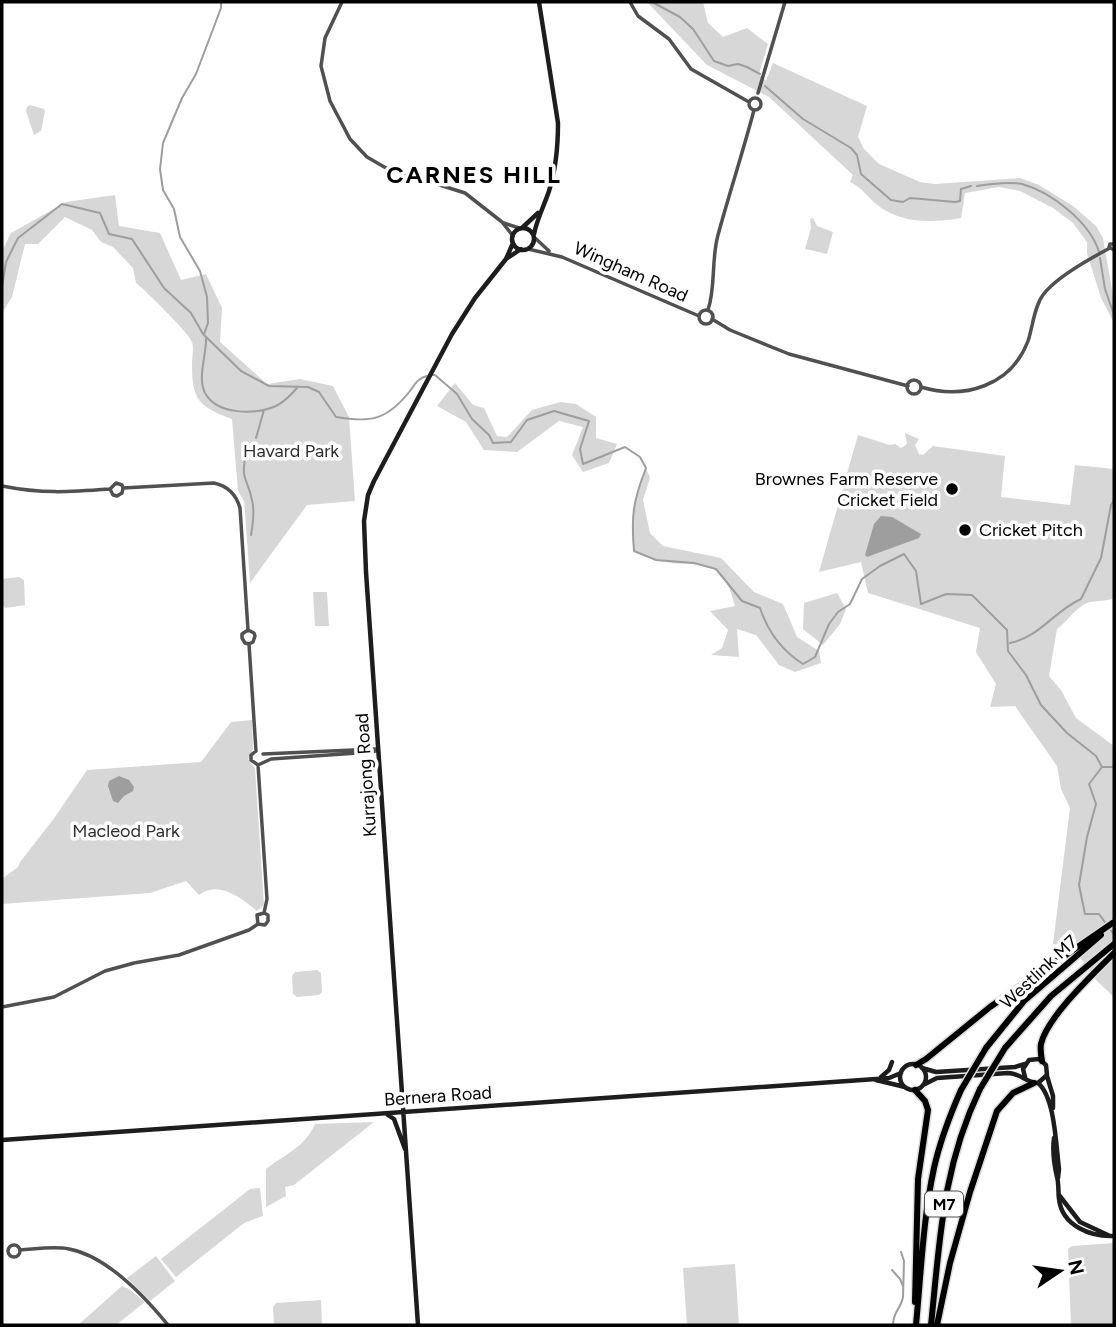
<svg xmlns="http://www.w3.org/2000/svg" width="1116" height="1327" viewBox="0 0 1116 1327" font-family="Figtree,sans-serif">
<style>
.green{fill:#d7d7d7}
.water{fill:#9e9e9e}
.lines{fill:none;stroke-linecap:round;stroke-linejoin:round}
.stream{stroke:#9e9e9e;stroke-width:2}
.motorway-casing{stroke:#dbdbdb;stroke-width:9}
.tertiary{stroke:#505050;stroke-width:3.5}
.secondary{stroke:#1d1d1d;stroke-width:4.5}
.motorway{stroke:#000;stroke-width:6}
.motorway-bridge-casing{stroke:#dbdbdb;stroke-width:9;stroke-linecap:butt}
.motorway-bridge{stroke:#000;stroke-width:6}
.poi-dot{fill:#000;stroke:#fff;stroke-width:2.5}
.labels{text-anchor:middle;dominant-baseline:central;stroke-width:7;stroke-linejoin:round;paint-order:stroke}
.shield{fill:#fff;stroke:#4c4c4c;stroke-width:2}
.shield-label{font-size:16px;font-weight:bold;fill:#000}
.street-label{font-size:18px;fill:#000;stroke:#fff}
.park-label{font-size:18px;fill:#2e2e2e;stroke:#fff}
.poi-label{font-size:18px;fill:#000;stroke:#fff;text-anchor:end}
.district-label{font-size:24px;font-weight:bold;letter-spacing:2px;fill:#000;stroke:#fff}
</style>
<rect width="100%" height="100%" fill="#fff"/>
<path class="green" d="M647,2h56l5,21 15,14 24,-9 21,16 -9,30 7,7 7,-18 94,43 -9,31 6,12 15,15 41,18 15,2 85,-6 19,7 34,21 23,20 7,12 11,63v22l-13,-25 -14,-45v-11l-14,-19 -20,-15 -33,-17 -21,-4 -34,6 -4,25c-29,5 -61,6 -85,-14 -9,-8 -15,-17 -26,-22l3,-7 -84,-78 -62,-32z
M30,105l14,4 1,2 -4,20 -7,4 -8,-24 1,-4z
M115,195l4,31 41,7 21,47 25,-6 16,34 -2,34 47,42 33,-5 33,7 16,31 6,84 -48,4 -57,78 -5,-71 -1,-11 -6,-10 -6,-72c-34,-13 -40,-19 -40,-55 0,-6 2,-16 0,-22 -2,-8 -49,-54 -56,-59l-3,-15 -20,-21 -12,-5 -9,-12 -27,-13 -27,27h-13l-13,53 -10,16v-62l9,-18 55,-31z
M813,218l4,8 16,6 -6,22 -22,-5 6,-21 -1,-9z
M455,383l18,22 11,3 13,28 10,1 25,-27 28,-8 16,2 20,13v21l21,6 -8,19 -26,9 -11,-17 11,-28 -24,-6 -42,31 -33,-2 -18,-28 -29,-16z
M905,433l14,6 -4,6 4,9 4,1 10,-9 72,10 -4,41 69,8 5,-40 39,4v129c-8,4 -18,2 -27,5 -13,6 -19,18 -30,26l-8,47 12,14 15,28 38,28v251l-17,-16 -25,-35 -19,-2 17,-136 -9,-19 -4,-23 -42,-60 -25,1 6,-23 -20,-32 4,-24 -112,-35 -7,-31 -42,10 39,-137 32,10 5,-1 6,4 6,-4z
M646,468l4,10 -7,22 7,33 13,13 58,12 33,34 29,12 14,33 22,14 2,12 -26,9 -16,-7 -23,-30 -19,-6 2,28 -28,-2 11,-7 6,-18 -18,-19 25,-5c-14,-57 -39,-35 -80,-46 -7,-2 -14,-6 -21,-9 -3,-35 -1,-50 12,-83z
M19,577l5,3 1,25 -20,3 -3,-4v-25z
M313,592h14l2,34h-14z
M837,593l9,16 -6,15 -17,21 -20,-16 1,-26z
M252,720l1,29 -5,10 7,9 9,137 -7,6c-16,-13 -38,-31 -58,-16l-13,-14 -36,12 -148,11v-25l16,-12 2,-5 35,-45 32,-47 114,-8 30,-40z
M317,970l4,3 1,19 -3,3 -22,2 -4,-3 -1,-18 3,-4z
M374,1122l-80,63 -9,2 1,9 -20,11v-38c18,-14 39,-22 49,-45z
M260,1188l3,28 -19,7 -68,54 -15,-18 89,-70z
M1114,1243v82h-43l-3,-76 4,-3z
M156,1256l19,25 -25,20 -23,-23z
M735,1264l4,61h-52l-4,-57z
M122,1286l7,3 16,13 -29,23h-38z
M321,1300l1,25h-48l-1,-18 3,-4z"/>
<path class="water" d="M881,516l11,1 29,17 -2,4 -52,19 -2,-2 9,-31z
M119,776l10,4 5,7 -1,4 -9,5 -6,7 -5,-2 -5,-15 1,-5z"/>
<g class="lines">
<path class="stream" d="M652,2l28,15 13,12 21,32 14,5 10,-2 9,3 13,7
M765,86l38,33 48,29 6,7 4,19 30,26 12,2 7,-4 45,4 5,-1 1,-12 10,-3
M977,186c13,-2 31,-5 45,-2 29,8 68,38 77,68
M1100,258l5,31 9,26
M2,287l4,-25 12,-24 44,-34 38,9 9,21 23,5 32,49 27,25 12,21 38,37 28,15 39,1 11,5 17,25c35,6 51,3 74,-26 5,-7 8,-13 17,-15
M204,334l4,-11 -1,-26 -7,-26 -20,-34 -6,-28 -11,-19 -3,-21 3,-26 19,-45 14,-24 25,-66v-6
M206,337c1,17 -9,40 -1,56 12,22 50,22 71,13 8,-4 15,-11 21,-18
M432,375h3l22,19 15,25 17,16 4,8 18,-1 16,-22 27,-9 35,10 -9,28 3,15 42,-17 15,10 6,11c-13,33 -15,48 -12,83l22,9 38,3 22,6 26,32 18,7c8,24 21,42 43,56l12,-7 14,-33 9,-12 12,-8 12,-25 18,-13 24,-12 12,17 5,33 25,-10 26,1 35,35 1,21 18,24 15,30 26,28 29,23 6,11 -13,17 7,20 -9,33 -8,48 6,29h14l8,11
M256,438l8,-28
M246,455c-6,25 2,24 6,45 3,12 1,24 -1,35
M1010,643c30,-6 44,-32 71,-44l20,-41 10,-53 3,-5
M1102,767h12
M1110,929l4,6
M892,1270l8,9 3,7
M893,1325c0,-14 8,-16 10,-28l1,-36 -3,-9"/>
<defs>
<path id="motorway" d="M986,1048l38,-47 77,-66
M1005,1048l46,-52 63,-52
M1042,1061c-1,-6 -2,-11 -1,-17 6,-27 53,-71 73,-91
M916,1065l10,-6 64,-52 124,-85
M915,1302l3,-123 10,-69 -3,-9 -10,-11
M916,1325c5,-52 7,-106 18,-157 6,-27 16,-53 27,-78
M931,1325c9,-85 11,-157 49,-236
M937,1325l13,-62 20,-71 27,-81 16,-18 21,-10"/>
</defs>
<use href="#motorway" class="motorway-casing"/>
<path class="tertiary" d="M342,2l-17,36 -4,28 9,35 20,38 17,18 19,11 79,25 37,29 11,14
M630,2l8,14 31,23 22,30 58,33
M758,93l27,-91
M749 104a6 6 0 1 1 12 0a6 6 0 1 1-12 0Z
M504,223l15,5
M534,237l15,14
M1114,244h-4l-1,3 5,3
M528,249l34,8 137,59
M708,310c8,-24 3,-50 10,-75 11,-41 25,-83 36,-125
M699 317a7 7 0 1 1 14 0a7 7 0 1 1-14 0Z
M712,319l18,11 59,24 119,32
M907 387a7 7 0 1 1 14 0a7 7 0 1 1-14 0Z
M921,387c43,13 90,-1 107,-46 5,-15 6,-34 15,-46 13,-18 48,-37 67,-47
M2,486c40,8 67,6 108,3
M123,488l91,-5c14,3 22,11 26,25l8,122
M110,489l3,6 4,1 5,-3 1,-5
M110,489l6,-6 6,2 1,3
M248,630l-6,4v4l3,5 4,1
M248,630l6,3 1,3 -2,6 -4,2
M249,644l7,107
M256,751l-5,4v5l7,5
M263,754l113,-5
M258,765l9,134 -3,14
M258,765l13,-6 101,-7 6,-2
M258,924l7,1 3,-4v-6l-4,-2
M258,924l-1,-9 7,-2
M2,1007l52,-10 51,-26 29,-8 45,-8 70,-25 9,-6
M8 1251a6 6 0 1 1 12 0a6 6 0 1 1-12 0Z
M20,1250c16,-1 34,-4 49,-1 38,7 76,48 99,76"/>
<path class="secondary" d="M512 239a11 11 0 1 1 22 0a11 11 0 1 1-22 0Z
M522,228l16,-15
M534,234c3,-15 10,-28 15,-43 7,-22 9,-44 9,-68l-19,-121
M506,259l15,-10
M900 1077a13 13 0 1 1 26 0a13 13 0 1 1-26 0Z
M922,1068l14,4 79,-5 10,-3
M1047,1076l6,20v12
M881,1077l8,-7 3,-8
M876,1080l29,7
M1038,1083c17,14 18,63 21,86l-1,9
M923,1085l14,-7 71,-5c12,0 19,10 30,10l9,-8 -1,-10 -7,-6 -10,1 -6,9 2,8
M388,1115l6,4 11,30
M1054,1138c-2,14 0,26 3,39 2,7 1,15 2,22 3,27 32,38 55,37
M2,1140l874,-61 13,-1 12,-5
M1059,1195l21,27 30,14
M418,1325l-52,-753 -2,-51 4,-26 6,-14 78,-147 23,-36 31,-39 7,-16"/>
<use href="#motorway" class="motorway"/>
<defs>
<path id="motorway-bridge" d="M980,1089l25,-41
M961,1090l25,-42"/>
</defs>
<use href="#motorway-bridge" class="motorway-bridge-casing"/>
<use href="#motorway-bridge" class="motorway-bridge"/>
</g>
<g class="poi-dot">
<circle cx="952" cy="489" r="7"/>
<circle cx="965" cy="530" r="7"/>
</g>
<g class="labels">
<rect class="shield" x="925" y="1191.5" width="38" height="25" rx="5"/>
<g class="shield-label">
<text x="944" y="1204">M7</text>
</g>
<g class="street-label">
<text transform="translate(631 272) rotate(24)">Wingham Road</text>
<text transform="translate(366 775) rotate(-94)">Kurrajong Road</text>
<text transform="translate(1039 972) rotate(-43)">Westlink M7</text>
<text transform="translate(438 1096) rotate(-4)">Bernera Road</text>
</g>
<g class="park-label">
<text x="291" y="451">Havard Park</text>
<text x="126" y="831">Macleod Park</text>
</g>
<g class="poi-label">
<text x="938" y="479">Brownes Farm Reserve<tspan x="938" dy="21">Cricket Field</tspan></text>
<text x="979" y="530" text-anchor="start">Cricket Pitch</text>
</g>
<g class="district-label">
<text x="474" y="174">CARNES HILL</text>
</g>
</g>
<rect width="1116" height="1327" fill="none" stroke="#000000" stroke-width="7"/>
<g transform="translate(1060 1271) rotate(77)" stroke="#ffffff" stroke-width="5" paint-order="stroke">
<path d="M0-5L12 26L0 18L-12 26Z" fill="#000000"/>
<text y="-10" font-size="19" font-weight="bold" text-anchor="middle" fill="#000000">N</text>
</g>
</svg>
